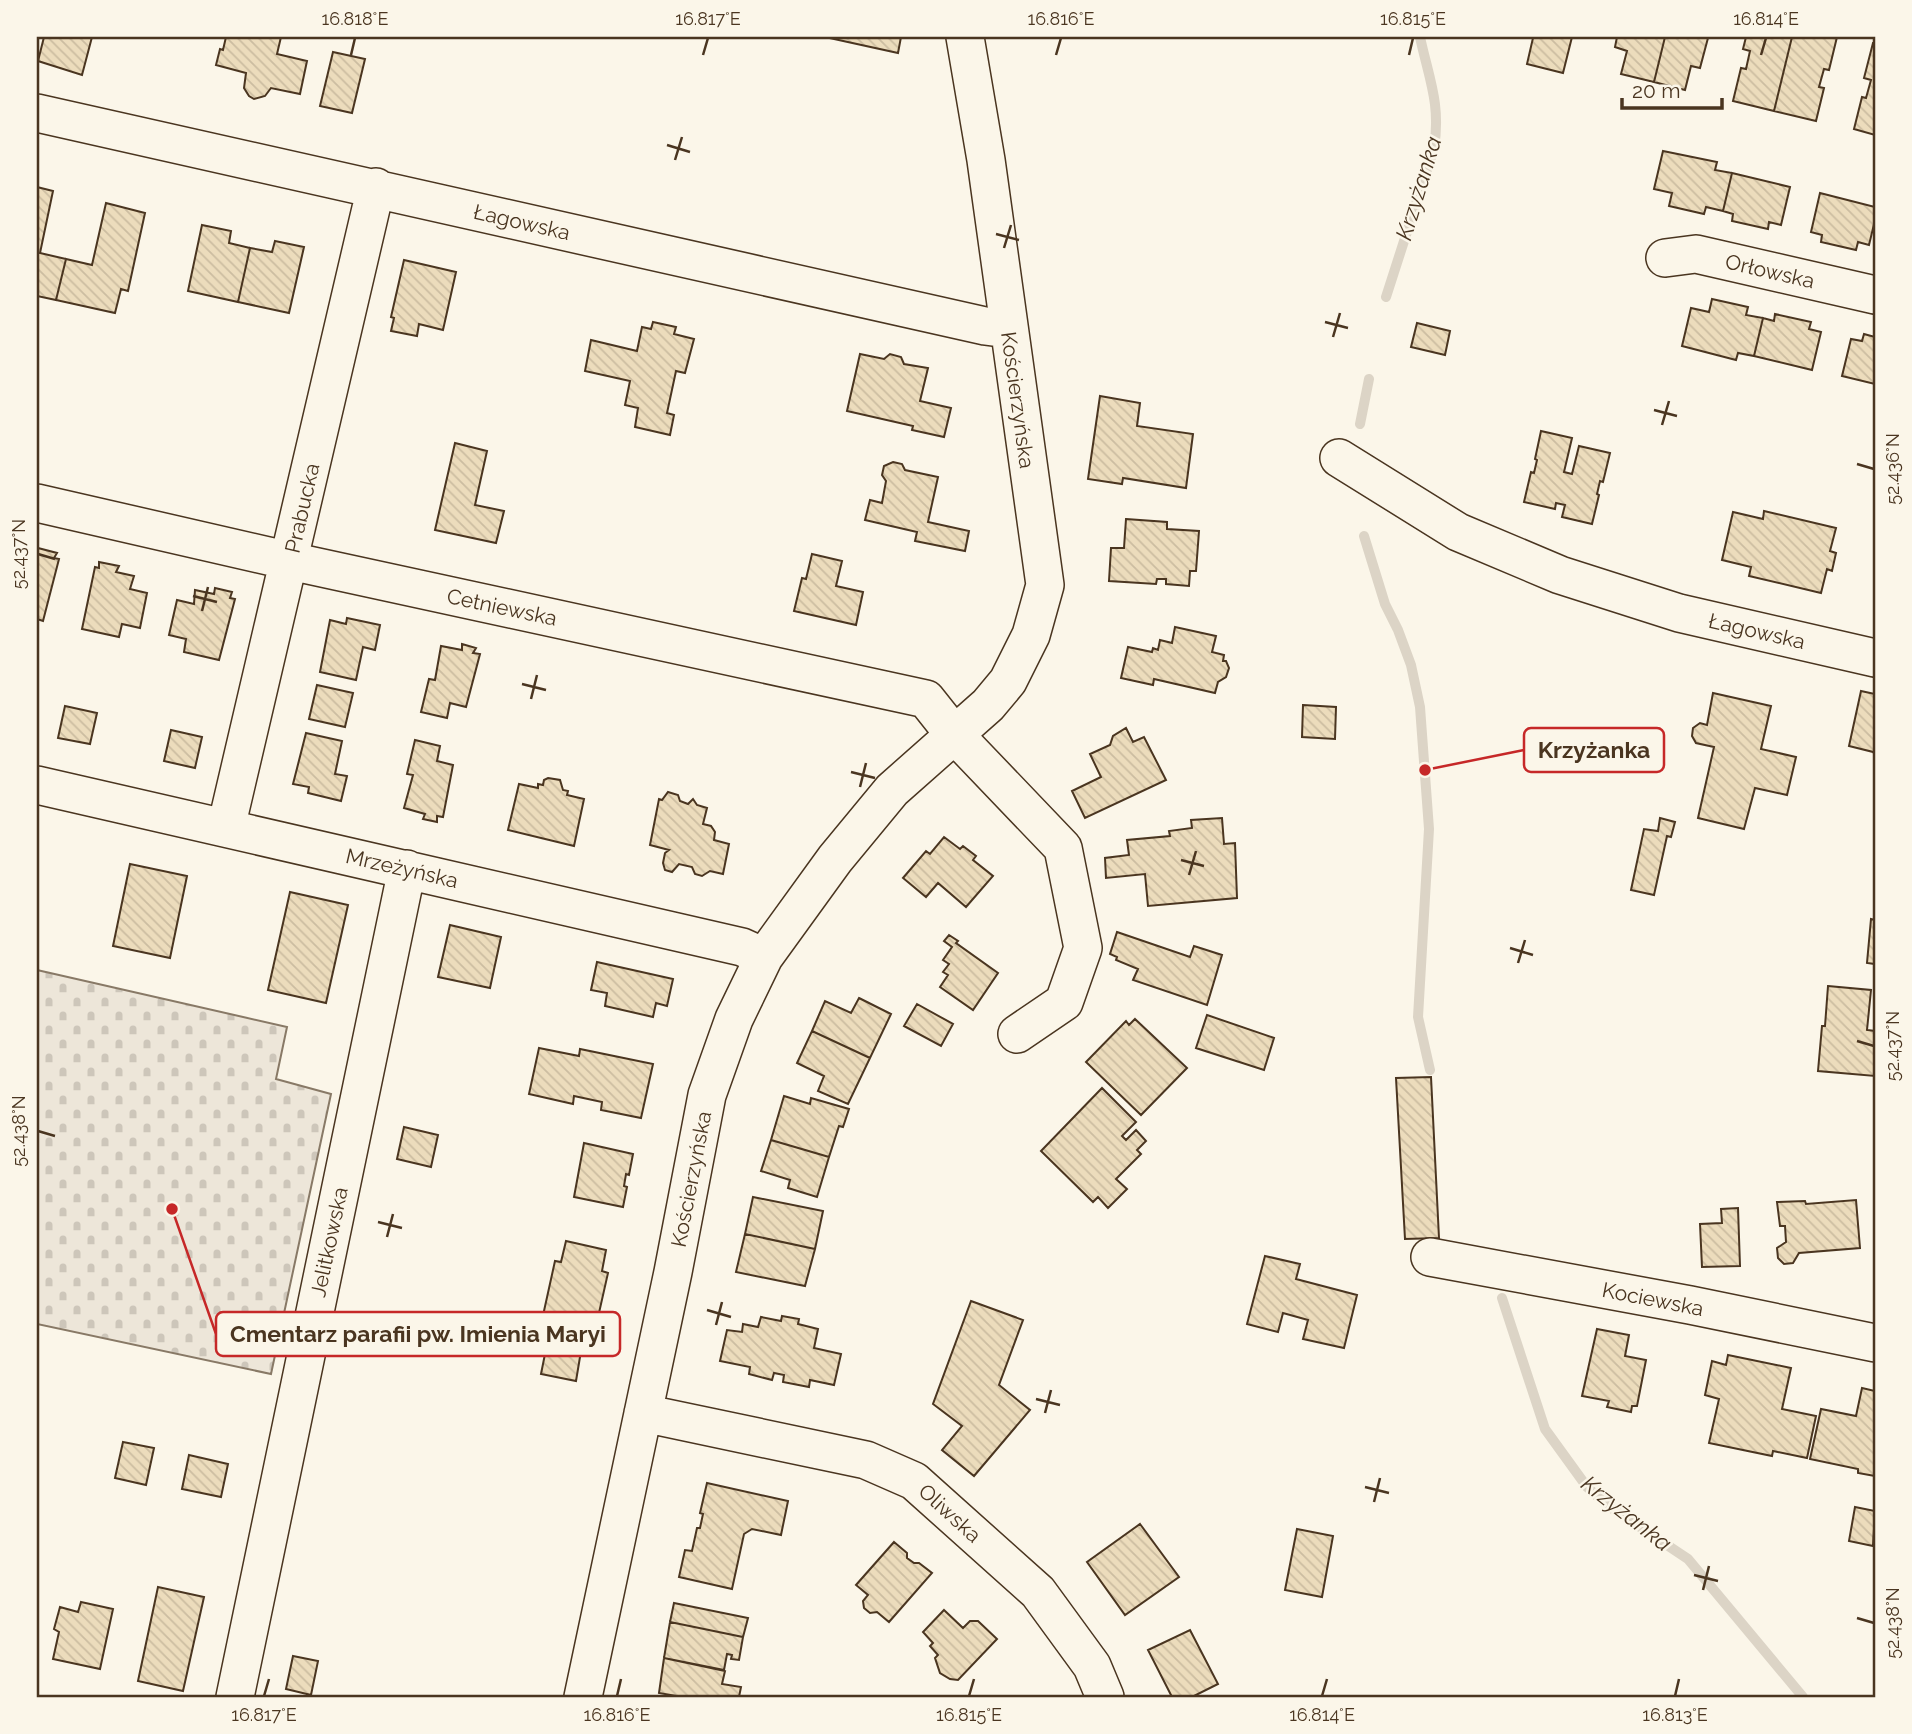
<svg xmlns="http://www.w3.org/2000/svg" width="1912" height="1734" viewBox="0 0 1912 1734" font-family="Raleway,sans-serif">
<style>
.cemetery{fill:url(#cemetery-stones);stroke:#887966;stroke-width:2}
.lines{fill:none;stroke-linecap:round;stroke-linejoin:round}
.stream{stroke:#dcd4c6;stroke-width:10}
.building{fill:url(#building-back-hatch);stroke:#4a3520;stroke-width:2}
.minor-casing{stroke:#4a3520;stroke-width:40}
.minor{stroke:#fbf6e9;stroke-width:37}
.ticks{fill:none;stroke:#4a3520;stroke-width:2.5}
.labels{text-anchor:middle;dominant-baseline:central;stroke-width:5;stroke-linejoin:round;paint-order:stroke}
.street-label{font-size:21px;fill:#4a3520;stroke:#fbf6e9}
.water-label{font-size:23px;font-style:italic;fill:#4a3520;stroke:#fbf6e9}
.leader{fill:none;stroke:#c62828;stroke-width:2.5}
.callout-dot{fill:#c62828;stroke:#fbf6e9;stroke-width:2.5}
.callout{fill:#fbf6e9;stroke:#c62828;stroke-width:2.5}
.callout-label{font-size:23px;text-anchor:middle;font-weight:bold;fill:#4a3520}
.neatline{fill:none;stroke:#4a3520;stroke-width:2.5}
.ticks-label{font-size:18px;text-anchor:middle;fill:#4a3520}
</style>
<defs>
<pattern id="cemetery-stones" width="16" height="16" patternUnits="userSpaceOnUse" patternTransform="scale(1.75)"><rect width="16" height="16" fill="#ede6d9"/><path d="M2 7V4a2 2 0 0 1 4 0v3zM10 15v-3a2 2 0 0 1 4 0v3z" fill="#cdc6ba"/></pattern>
<pattern id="building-back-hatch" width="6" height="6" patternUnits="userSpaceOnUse" patternTransform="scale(1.75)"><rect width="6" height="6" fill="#ecdcbc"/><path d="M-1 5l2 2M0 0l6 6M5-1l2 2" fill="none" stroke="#ccbda1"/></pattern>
</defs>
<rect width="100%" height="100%" fill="#fbf6e9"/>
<path class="cemetery" d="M37,970l250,57 -11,52 55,15 -60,280 -234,-50z"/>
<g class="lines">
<path class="stream" d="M1386,297l48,-149c7,-44 -5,-69 -14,-111
M1360,424l9,-45
M1364,536l21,68 13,26 13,35 9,42 9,122 -11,188 12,53
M1502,1298l43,131 42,58 20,18 81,54 115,138"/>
</g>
<path class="building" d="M44,37h48l-10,38 -44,-14z
M226,37h55l-4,17 30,7 -7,33 -29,-6 -6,8 -11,3 -5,-3 -5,-8 2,-15 -30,-8 4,-16 3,1z
M825,37h76l-3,16z
M1530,37h42l-9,36 -36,-9 6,-26z
M1617,37h48l-11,45 -33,-8 6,-23 -12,-4z
M1665,37h45l-2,1 -8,30 -9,-2 -6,24 -31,-8z
M1746,37h46l-18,74 -41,-10 8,-33 5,1 4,-18 -7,-2z
M1792,37h45l-8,33 -5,-1 -5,18 5,1 -8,33 -42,-10z
M1873,43h2v92l-21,-6 8,-32 4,1 5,-18 -7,-2z
M333,52l32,7 -13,54 -32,-7z
M1663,151l54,11 -2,8 17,3 -9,38 -17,-4 -2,7 -35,-8 3,-13 -18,-4z
M1732,173l58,14 -9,38 -12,-3 -1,7 -36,-8 1,-7 -10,-3z
M37,187l16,4 -13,62 26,6 -10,41 -19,-4z
M1820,193l55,14v13l-6,25 -11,-3 -2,8 -35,-8 1,-7 -11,-3z
M106,203l39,10 -17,78 -7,-2 -6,24 -59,-13 10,-41 26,6z
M202,225l29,6 -2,12 21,5 -12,54 -50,-11z
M275,241l29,6 -15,66 -51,-11 12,-54 22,4z
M404,260l52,12 -13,58 -24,-6 -2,12 -26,-5 3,-13 -3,-1z
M1712,299l36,8 -2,8 17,3 -9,38 -16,-3 -2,7 -54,-14 9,-38 18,4z
M1775,314l36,8 -2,7 12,3 -9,38 -58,-14 9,-38 11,3z
M653,322l23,5 -2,7 20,5 -9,34 -9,-2 -9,42 7,2 -4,20 -35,-8 3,-19 -13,-3 5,-24 -45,-10 6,-31 46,11 5,-24 9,2z
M1417,323l33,8 -5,24 -34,-8z
M1864,334l11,3v47l-33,-8 9,-37 11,2z
M860,354l24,5 6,-5 11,3 3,7 24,4 -8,33 31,7 -7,29 -32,-7 1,-4 -66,-15z
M1100,396l40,7 -3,23 56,8 -7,54 -63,-10 -1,6 -34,-5z
M1541,431l31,7 -8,34 8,2 7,-28 31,7 -7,29 -3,-1 -3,13 2,1 -7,29 -30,-7 3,-12 -9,-2 -1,6 -31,-7 7,-30 3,1 3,-13 -2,-1z
M455,443l32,8 -12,54 29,6 -8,32 -61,-13z
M893,462l9,2 3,6 33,7 -10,45 41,9 -4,20 -50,-10 2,-9 -52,-12 5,-20 12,3 4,-22 -4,-6 2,-9z
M1764,511l72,17 -6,23 6,2 -4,18 -5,-2 -6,24 -72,-17 2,-9 -29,-7 11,-48 30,7z
M1126,519l41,3v7l32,2 -3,40h-6l-1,15 -23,-2v-5h-9l-1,5 -47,-3 2,-33h13z
M38,548l19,5 -3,5 5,1 -16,62 -6,-2z
M812,554l30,7 -6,25 27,6 -7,33 -62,-14 8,-33 4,1z
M99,562l20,4 -3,6 18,4 -4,13 17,4 -7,35 -18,-4 -3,13 -37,-8 13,-62 4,1z
M215,588l17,4 -2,6 5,1 -16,61 -35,-8 2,-13 -17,-4 8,-35 17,4 1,-14 19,4z
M347,618l33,7 -5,25 -12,-3 -7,33 -36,-8 10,-52 16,4z
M1175,627l41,9 -4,16 12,3 -1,6h3l3,7 -3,9 -8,5 -3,11 -61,-14 -1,6 -32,-7 7,-31 24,5 1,-4 5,2 2,-10 12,3z
M462,644l14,4 -3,5 7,1 -14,53 -16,-4 -3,15 -26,-6 8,-33 6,1 6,-34 21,4z
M317,685l36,8 -8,34 -36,-8z
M1861,691l14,3v61l-2,-3 -24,-6z
M1713,693l58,13 -10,43 35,8 -9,38 -32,-7 -11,41 -46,-11 16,-71 -18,-4 -4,-7 1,-8 7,-5 7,2z
M1303,705l33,2 -1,32 -33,-2z
M65,706l32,7 -7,31 -32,-6z
M1126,728l7,14 11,-5 22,43 -81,38 -13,-27 29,-14 -11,-23 20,-9 3,-9z
M171,730l31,7 -7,31 -31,-7z
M306,733l36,8 -7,33 12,2 -6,25 -33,-8 1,-6 -16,-3z
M415,740l25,6 -3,15 16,4 -10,52 -6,-1v6l-14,-3 2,-5 -21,-6 9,-33 -6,-1z
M548,778l12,2 3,10 5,1 -1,4 17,4 -10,47 -66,-16 11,-46 19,4v-4l5,1 1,-5z
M668,792l10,3 2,6 8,3 5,-5 4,6 10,3 -4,16 8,2 4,6 -1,8 15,4 -6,30 -13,-3 -8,5 -7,-2 -3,-7 -13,-3 -7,8 -7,-2 -2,-7 2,-10 4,-3 -19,-5 9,-46 3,1z
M1222,818l2,26 11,-1 2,55 -89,8 -3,-32 -39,4 -1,-20 24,-3 -2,-15 43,-4 -1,-5 23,-3 -1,-8z
M1660,818l15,4 -4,15 -4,-1 -13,59 -23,-5 13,-61 14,2z
M944,837l16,12 3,-3 13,10 -3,4 20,16 -27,31 -28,-24 -12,14 -23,-19 23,-27 4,3z
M130,864l57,12 -17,82 -57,-12z
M290,892l58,13 -22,98 -58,-13z
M1871,919l4,1v44l-8,-1z
M450,925l51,12 -11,51 -52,-11z
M1117,932l73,25 4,-11 28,9 -15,50 -74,-25 5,-11 -22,-9 1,-3 -7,-3z
M949,935l9,6 -2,2 42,30 -25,37 -33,-23 8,-12 -5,-3 6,-8 -6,-4 9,-13 -8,-6z
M597,962l76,17 -6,27 -11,-3 -3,14 -48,-11 2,-13 -16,-3z
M1828,986l43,4 -4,40 8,1v45l-57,-5 4,-45h3z
M859,998l32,16 -21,44 -58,-27 13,-30 26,12z
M917,1004l36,20 -12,22 -37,-20z
M1207,1015l67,23 -10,32 -68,-22z
M1135,1019l52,49 -46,47 -55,-53 40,-41 3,4z
M812,1031l58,27 -22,46 -30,-13 6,-15 -27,-13z
M539,1048l40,8 1,-7 73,15 -12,54 -40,-8 1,-8 -28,-6 -1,8 -44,-10z
M1431,1077l8,161 -34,1 -9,-161z
M1102,1088l34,34 -14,14 4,4 10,-10 10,11 -9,9 4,4 -25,25 11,10 -19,19 -10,-11 -5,5 -52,-51z
M784,1096l26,8 1,-6 38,11 -6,18 -4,-1 -10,31 -58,-17z
M404,1127l34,8 -7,32 -34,-8z
M771,1140l58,17 -12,40 -29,-9 2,-8 -29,-9z
M584,1143l49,11 -4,21 -3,-1 -2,12 3,1 -4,20 -49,-10z
M753,1197l70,14 -8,38 -70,-15z
M1856,1200l4,48 -61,5 -6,10 -9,1 -6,-6 -1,-10 9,-6 -1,-16h-5l-3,-24 28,-1 1,3z
M1738,1208l2,58 -38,1 -2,-43 22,-1 -1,-14z
M745,1234l70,15 -10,37 -69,-14z
M566,1241l40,9 -4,21 6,2 -14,62 -10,-2 -8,48 -35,-7 5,-25 -15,-3 5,-27 6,1 13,-59 6,1z
M1265,1256l35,8 -4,15 61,16 -13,53 -41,-9 5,-19 -25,-7 -5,19 -31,-8z
M971,1301l52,19 -24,65 31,25 -56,66 -32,-26 20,-24 -29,-22z
M782,1316l17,3 -1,5 20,5 -4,19 27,6 -7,31 -24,-5 -1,7 -26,-5 1,-7 -10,-2 -2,7 -23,-6 1,-7 -30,-6 7,-31 15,2 1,-8 15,3 3,-10 20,4z
M1597,1329l32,6 -4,21 21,4 -9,46h-5l-1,6 -24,-5 2,-6 -27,-5z
M1728,1355l63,13 -9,41 34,7 -9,42 -34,-7 -1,5 -63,-13 10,-44 -14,-4 7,-34 14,4z
M1862,1388l13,3v85l-17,-3v-4l-48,-10 11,-50 35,7z
M123,1442l31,6 -8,37 -31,-7z
M189,1455l39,9 -7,33 -39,-8z
M707,1483l81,18 -7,34 -29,-6 -8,5 -12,55 -53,-12 6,-27 7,1 5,-23h3l3,-14 -3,-1z
M1855,1507l20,4 -2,35 -24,-5z
M1140,1524l39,53 -54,38 -38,-53z
M1297,1529l36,7 -11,61 -37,-7z
M894,1542l13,11v5l7,5h5l13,10 -43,49 -12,-10 -7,1 -6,-5 -1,-7 5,-6 -12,-10z
M158,1587l46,10 -21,94 -45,-10z
M81,1602l32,7 -13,60 -47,-10 6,-27 -5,-3 6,-22 18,5z
M674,1603l74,15 -5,19 -73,-15z
M944,1610l19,18 7,-7h8l19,18 -39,41 -8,-1 -10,-6 -5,-15 3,-3 -8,-9 3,-3 -10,-11z
M670,1622l73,15 -4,23 -8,-1 1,-4 -5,-1 -3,16 -60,-12z
M1190,1630l28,54 -26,13h-20l-24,-47z
M293,1656l25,5 -7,34 -25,-6z
M664,1658l61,13 -3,13 19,3 -2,10h-57l-23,-4z"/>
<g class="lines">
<defs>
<path id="minor" d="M37,113l948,213 23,3
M1665,258l31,-4 179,41
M1339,458l119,74 102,43 119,38 196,45
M37,503l253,58 636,138 27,34 110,115 20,100 -19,54 -47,32
M37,785l705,162 22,10
M226,828l150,-641
M1430,1257l260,48 185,38
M643,1413l223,47 48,21 124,111 54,74 13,31
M235,1697l172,-828
M583,1697l90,-425 34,-177 27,-76 30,-62 71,-98 57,-69 96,-85 20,-24 23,-46 14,-50 -59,-425 -21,-123"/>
</defs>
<use href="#minor" class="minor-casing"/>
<use href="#minor" class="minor"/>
</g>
<path class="ticks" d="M351,55l4,-17M703,55l5,-17M1056,55l5,-17M1409,55l4,-17M1761,55l5,-17M667,145l23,7M675,160l7,-23M996,234l23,6M1004,248l7,-23M1325,322l23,6M1333,337l7,-24M1654,410l23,6M1662,425l7,-24M1857,464l17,5M38,554l17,5M193,596l24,6M202,611l6,-24M522,684l24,6M531,699l6,-24M851,772l24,6M860,787l6,-24M1181,860l23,6M1189,875l7,-24M1510,948l23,7M1518,963l7,-23M1857,1041l17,5M38,1131l17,5M378,1222l24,6M387,1237l6,-23M707,1310l24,7M716,1325l6,-23M1036,1399l24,6M1045,1413l6,-23M1365,1487l24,6M1374,1502l6,-24M1694,1575l24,6M1703,1590l6,-24M1857,1618l17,5M264,1696l5,-17M617,1696l4,-17M969,1696l5,-17M1322,1696l5,-17M1675,1696l4,-17"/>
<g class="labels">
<g class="street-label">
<text transform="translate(522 222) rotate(13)">Łagowska</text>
<text transform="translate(1770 271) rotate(13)">Orłowska</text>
<text transform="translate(1018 400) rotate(82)">Kościerzyńska</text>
<text transform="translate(302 508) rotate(-77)">Prabucka</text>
<text transform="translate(502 607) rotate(12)">Cetniewska</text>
<text transform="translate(1757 631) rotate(13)">Łagowska</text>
<text transform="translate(402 868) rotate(13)">Mrzeżyńska</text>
<text transform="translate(691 1179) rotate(-79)">Kościerzyńska</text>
<text transform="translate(329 1242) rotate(-78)">Jelitkowska</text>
<text transform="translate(1653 1299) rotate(11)">Kociewska</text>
<text transform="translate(950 1513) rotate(42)">Oliwska</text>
</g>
<g class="water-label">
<text transform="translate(1418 188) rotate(-73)">Krzyżanka</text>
<text transform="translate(1627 1513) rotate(38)">Krzyżanka</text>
</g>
</g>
<path class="leader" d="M1425 770L1524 750M172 1209L216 1334"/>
<g class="callout-dot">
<circle cx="1425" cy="770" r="7"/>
<circle cx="172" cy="1209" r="7"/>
</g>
<g class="callout">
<rect x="1524" y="728" width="140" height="44" rx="7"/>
<rect x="216" y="1312" width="404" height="44" rx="7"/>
</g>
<g class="callout-label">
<text x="1594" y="758">Krzyżanka</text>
<text x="418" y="1342">Cmentarz parafii pw. Imienia Maryi</text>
</g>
<rect width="1912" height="1734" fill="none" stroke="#fbf6e9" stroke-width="77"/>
<path d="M1622 98v10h100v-10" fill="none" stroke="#4a3520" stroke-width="3.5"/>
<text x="1632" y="98" font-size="21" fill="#4a3520" stroke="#fbf6e9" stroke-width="5" paint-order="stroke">20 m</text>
<rect x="38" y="38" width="1836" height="1658" class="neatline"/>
<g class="ticks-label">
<text x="355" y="25">16.818°E</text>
<text x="708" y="25">16.817°E</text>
<text x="1061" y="25">16.816°E</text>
<text x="1413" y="25">16.815°E</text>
<text x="1766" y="25">16.814°E</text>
<text transform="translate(1893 469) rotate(-90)" y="6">52.436°N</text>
<text transform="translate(19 554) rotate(-90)" y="6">52.437°N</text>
<text transform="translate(1893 1046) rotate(-90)" y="6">52.437°N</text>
<text transform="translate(19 1131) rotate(-90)" y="6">52.438°N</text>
<text transform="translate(1893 1623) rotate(-90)" y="6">52.438°N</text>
<text x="264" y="1721">16.817°E</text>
<text x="617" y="1721">16.816°E</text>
<text x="969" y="1721">16.815°E</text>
<text x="1322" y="1721">16.814°E</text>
<text x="1675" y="1721">16.813°E</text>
</g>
</svg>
